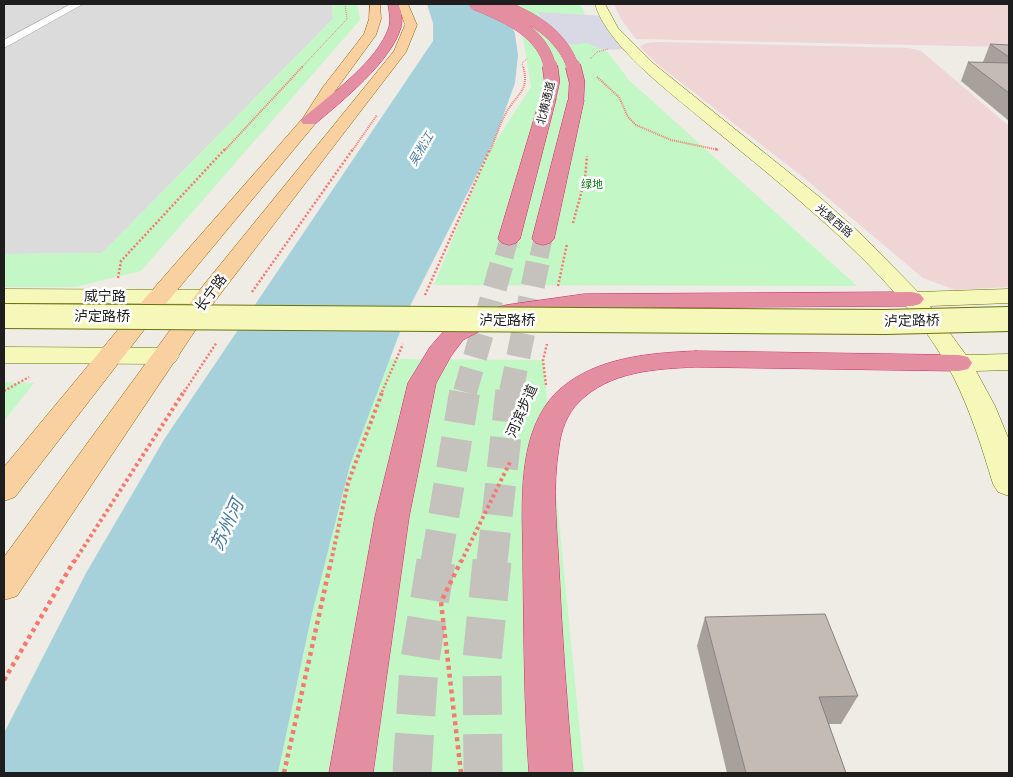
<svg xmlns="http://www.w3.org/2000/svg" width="1013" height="777" viewBox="0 0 1013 777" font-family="Rubik,'Noto Sans SC',sans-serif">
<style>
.residential{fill:#dcdbdb}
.commercial{fill:#efd5d4}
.park{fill:#c3f8c6}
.plaza{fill:#d9d9e5}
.water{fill:#a6d1db}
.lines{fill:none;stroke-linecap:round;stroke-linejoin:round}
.highway-tunnel-far3{stroke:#c5c2bd;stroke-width:19;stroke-dasharray:19 9;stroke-linecap:butt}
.highway-tunnel-far2{stroke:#c5c2bd;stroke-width:24;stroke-dasharray:24 12;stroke-linecap:butt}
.highway-tunnel-far1{stroke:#c5c2bd;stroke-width:31;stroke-dasharray:31 16;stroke-linecap:butt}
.highway-tunnel{stroke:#c5c2bd;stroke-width:39;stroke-dasharray:39 19;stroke-linecap:butt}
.street-casing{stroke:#a5a5a5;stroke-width:1}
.secondary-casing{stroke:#6a7308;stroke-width:1}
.primary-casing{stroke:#946104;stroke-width:1}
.highway-casing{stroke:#d62969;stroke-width:1}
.path-far4{stroke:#f6796f;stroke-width:1;stroke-dasharray:1 1;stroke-linecap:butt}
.path-far3{stroke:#f6796f;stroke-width:2;stroke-dasharray:1 1;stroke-linecap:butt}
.path-far2{stroke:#f6796f;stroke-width:2.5;stroke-dasharray:2 2;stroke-linecap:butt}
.path-far1{stroke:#f6796f;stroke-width:4;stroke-dasharray:3 3;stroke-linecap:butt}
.path{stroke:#f6796f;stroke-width:4.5;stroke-dasharray:4 4;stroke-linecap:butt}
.street{fill:#fff;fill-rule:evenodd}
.secondary{fill:#f6f8ba;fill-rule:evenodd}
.primary{fill:#f9d0a0;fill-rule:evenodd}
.highway{fill:#e48ea1;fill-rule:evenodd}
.secondary-bridge-casing{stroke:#6a7308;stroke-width:26;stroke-linecap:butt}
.highway-bridge-far1-casing{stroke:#d62969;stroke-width:12;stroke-linecap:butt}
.highway-bridge-casing{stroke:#d62969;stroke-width:16;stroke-linecap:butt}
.secondary-bridge{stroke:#f6f8ba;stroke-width:24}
.highway-bridge-far1{stroke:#e48ea1;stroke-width:12}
.highway-bridge{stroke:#e48ea1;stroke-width:15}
.wall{fill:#a8a19b}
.building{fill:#c3bbb4;stroke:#88837e}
.labels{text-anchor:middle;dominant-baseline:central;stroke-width:5;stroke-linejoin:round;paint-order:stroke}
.far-street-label{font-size:11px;fill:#1e1e1e;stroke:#fff}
.far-park-label{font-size:11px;fill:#0f7a15;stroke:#fff}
.far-water-label{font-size:12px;font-style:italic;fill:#4a7aa3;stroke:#fff}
.street-label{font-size:14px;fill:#1e1e1e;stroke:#fff}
.near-water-label{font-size:18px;font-style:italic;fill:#4a7aa3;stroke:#fff}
</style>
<rect width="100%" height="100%" fill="#efebe5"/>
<path class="residential" d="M4,4h328l1,15 -231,234 -98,1z"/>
<path class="commercial" d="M614,4h395v43l-373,-8 -15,-20z
M661,42l248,6 12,3 88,75v161l-54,3 -32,-12 -120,-101 -147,-114 -16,-16 6,-4z"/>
<path class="park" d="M332,4h25l3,16 -219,251 -66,16h-71v-33l98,-1 231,-234z
M506,4h74l16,33 33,43 228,206 -423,-1 53,-130 44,-68 -7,-44 -8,-26z
M389,359l154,1 41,413h-306l33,-155 39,-153z
M4,382l30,1 -30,38z"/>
<path class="plaza" d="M538,12l68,4 25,33 -28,1 -16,-7 -17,2 -19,-5z"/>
<path class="water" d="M427,4h70l13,17 5,13 3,21 -3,28 -21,58 -85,167 -59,157 -39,153 -33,155h-274v-40l82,-160 79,-135 268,-397v-18z"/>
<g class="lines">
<path class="highway-tunnel-far3" d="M504,257l5,-18
M539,257l4,-18"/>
<path class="highway-tunnel-far2" d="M465,392l39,-136
M511,392l28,-136"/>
<path class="highway-tunnel-far1" d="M436,562l29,-172
M492,562l19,-172"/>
<path class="highway-tunnel" d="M412,773l7,-107 17,-105
M483,773l-1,-113 10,-99"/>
<defs>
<path id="street" d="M71,4h12l-79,44v-8z"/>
<path id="secondary" d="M595,4h10l13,24 36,36 168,135 40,36 56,57 91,-3v14l-79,3 36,49 43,-1v16l-33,1 19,35 14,34v56l-11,-4 -5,-8c-11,-36 -22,-72 -39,-106 -34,-66 -90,-121 -145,-169 -34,-31 -70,-59 -105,-88 -33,-28 -97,-75 -109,-117z
M4,289l202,1 8,2 4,5 -4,5 -8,2 -202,-1z
M4,347l162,1 9,2 4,6 -4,6 -9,2 -162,-1z"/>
<path id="primary" d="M370,4h10l1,15 -5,16 -41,56 -20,33 -171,206 -129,167 -11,4v-34l122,-147 177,-202 20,-31 41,-53 5,-15z
M398,4h10l9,21 -11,27 -191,249 -198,295 -13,4v-43l194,-265 196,-241 11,-26z"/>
<path id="highway" d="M388,4h10c3,7 5,15 3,23 -9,34 -60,75 -86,97h-12l-2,-3 2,-3c27,-23 75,-57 86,-91 2,-8 0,-16 -1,-23z
M548,94l5,2 3,3 -36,140 -4,4 -7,2 -7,-2 -4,-4 42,-140 3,-3z
M576,95l5,2 3,3 -30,139 -4,4 -7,2 -7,-2 -4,-4 36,-139 3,-3z
M912,292l8,2 4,5 -4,5 -8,2 -328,2 -66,9 -27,8 -28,15 -12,16 -15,27 -27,134 -36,256h-44l46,-256 33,-134 22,-36 15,-17 28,-15 33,-10 78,-11z
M696,351l263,4 9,2 4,6 -4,6 -9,2 -263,-4c-41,2 -86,4 -117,35 -12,12 -18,28 -20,45 -7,40 -2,81 0,121 3,68 8,137 14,205h-44c-5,-68 -5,-136 -6,-204 0,-41 -4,-85 6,-125 5,-20 15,-41 31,-55 37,-32 90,-36 136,-38z"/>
</defs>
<use href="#street" class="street-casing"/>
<use href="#secondary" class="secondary-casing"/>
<use href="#primary" class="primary-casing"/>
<use href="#highway" class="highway-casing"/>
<path class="path-far4" d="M590,59l7,-7 11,-3
M302,67l45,-48 -2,-15
M523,67l-1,-4 6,-5"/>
<path class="path-far3" d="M597,77l22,20 9,20 8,8 35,15 48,10
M224,151l79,-85
M352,151l25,-36
M490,151c6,-13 10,-28 17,-40 11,-18 23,-21 16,-45"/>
<path class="path-far2" d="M715,149l4,1
M573,223l12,-44 2,-23
M118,278l3,-17 104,-112
M558,286l9,-42
M252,292l101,-143
M425,295l65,-146
M546,385l-3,-25 4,-16
M4,391l25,-14
M184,392l33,-50
M382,392l21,-48"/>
<path class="path-far1" d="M74,562l111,-172
M331,562l17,-79 35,-93
M461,562l50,-102"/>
<path class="path" d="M4,680l70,-119
M284,773l47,-212
M461,773l-20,-171 20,-41"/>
<use href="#street" class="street"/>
<use href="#secondary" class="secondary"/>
<use href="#primary" class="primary"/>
<use href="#highway" class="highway"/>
<defs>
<path id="secondary-bridge" d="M4,316l881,6 124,-3"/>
<path id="highway-bridge-far1" d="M475,4c30,12 68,28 75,63
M498,4c32,12 63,29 75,63"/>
<path id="highway-bridge" d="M573,66l4,16 -1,18
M548,99l4,-18 -2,-15"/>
</defs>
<use href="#secondary-bridge" class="secondary-bridge-casing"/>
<use href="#highway-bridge-far1" class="highway-bridge-far1-casing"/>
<use href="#highway-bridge" class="highway-bridge-casing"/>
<use href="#secondary-bridge" class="secondary-bridge"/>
<use href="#highway-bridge-far1" class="highway-bridge-far1"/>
<use href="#highway-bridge" class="highway-bridge"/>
</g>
<path class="wall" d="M990,44l19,1v76l-48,-40 7,-19h15z
M705,617l153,79 -17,28h-12l17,49h-119l-30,-127z"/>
<path class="building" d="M990,44l19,1v12z
M968,62l41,1v30z
M825,614l33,82 -39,1 27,76h-100l-41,-156z"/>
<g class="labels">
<g class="far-street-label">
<text transform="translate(546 103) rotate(-76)">北横通道</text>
<text transform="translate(834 221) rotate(40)">光复西路</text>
</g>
<g class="far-park-label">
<text x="592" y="184">绿地</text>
</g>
<g class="far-water-label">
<text transform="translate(421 149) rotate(-59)">吴淞江</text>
</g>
<g class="street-label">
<text transform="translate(211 293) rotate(-53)">长宁路</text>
<text x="105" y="296">威宁路</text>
<text x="102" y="316">泸定路桥</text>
<text x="507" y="320">泸定路桥</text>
<text transform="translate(912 321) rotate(-1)">泸定路桥</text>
<text transform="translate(522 411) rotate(-66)">河滨步道</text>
</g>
<g class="near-water-label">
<text transform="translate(227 525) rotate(-65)">苏州河</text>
</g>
</g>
<rect width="1013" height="777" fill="none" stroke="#1e1e1e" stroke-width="10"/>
</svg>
